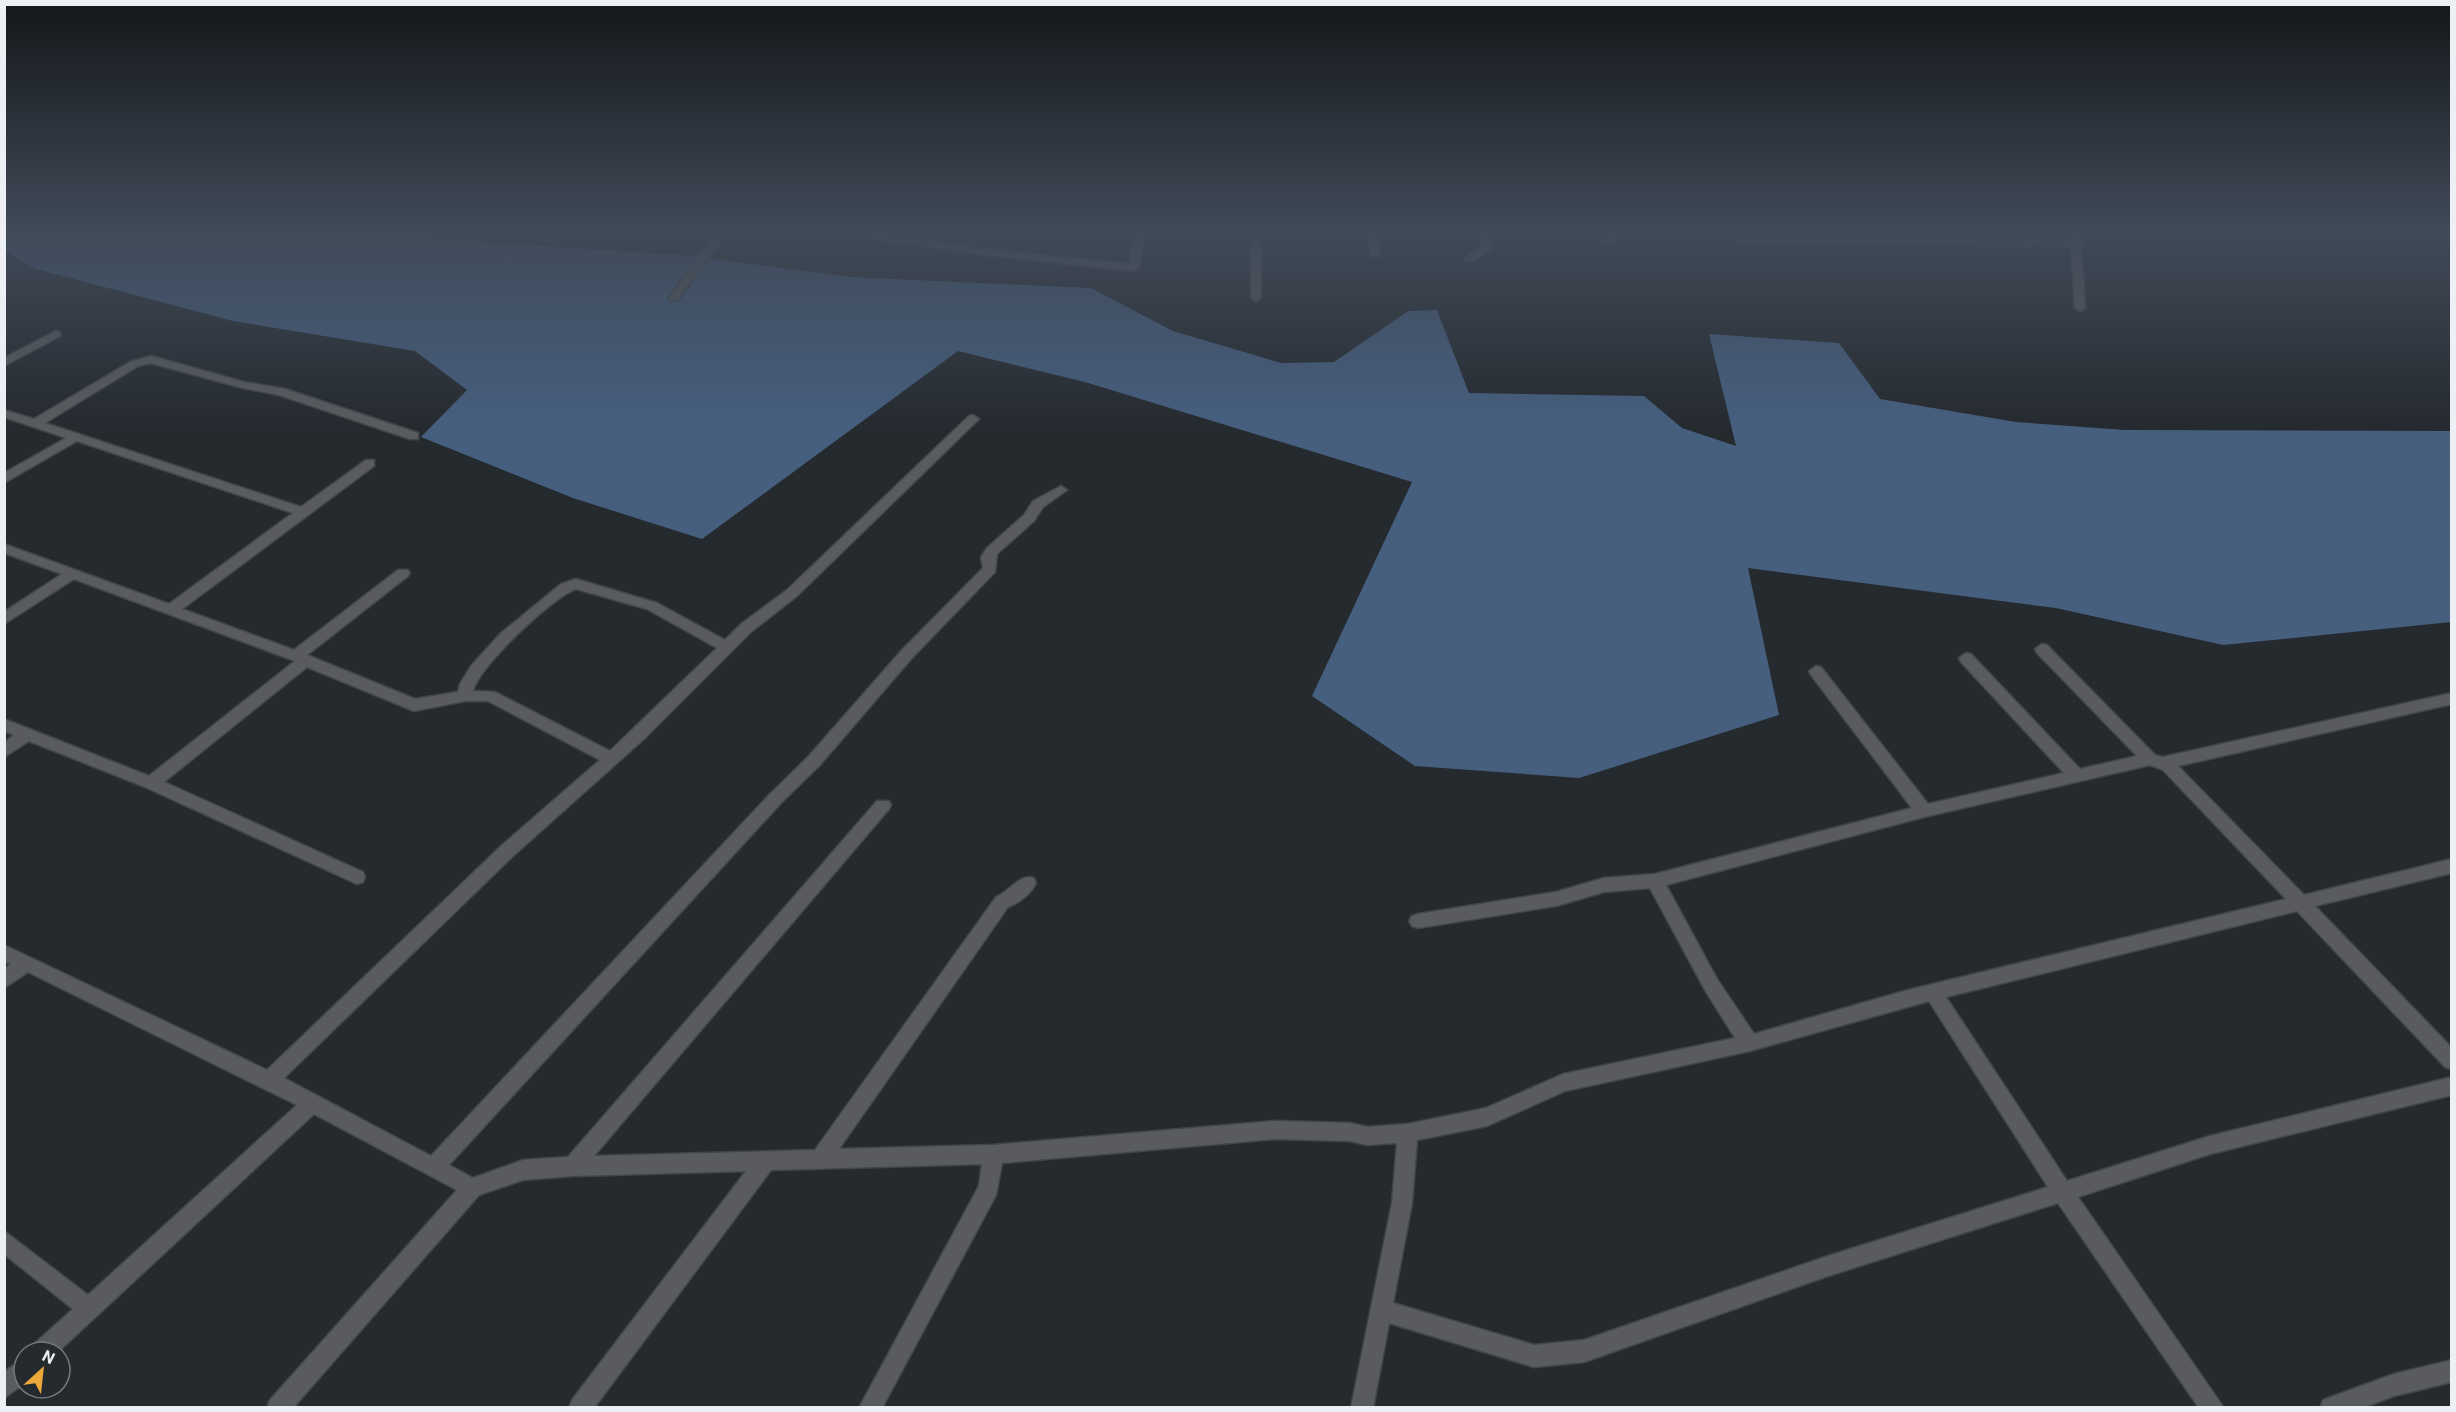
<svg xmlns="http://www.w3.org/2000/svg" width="2456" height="1412" viewBox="0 0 2456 1412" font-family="Roboto,sans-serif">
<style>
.forest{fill:#465f7f}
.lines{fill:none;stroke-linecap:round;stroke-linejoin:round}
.street-casing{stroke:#41464a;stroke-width:3}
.street{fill:#595b5e;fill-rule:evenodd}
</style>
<rect width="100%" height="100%" fill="#252a2f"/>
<path class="forest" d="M5,232h415l51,9 222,15 157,21 241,11 82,43 108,32 53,-1 74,-51 29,-1 32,83 175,3 38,32 54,18 -27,-112 130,9 41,56 136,23 109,8 326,1v191l-228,23 -167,-37 -308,-40 31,147 -200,63 -164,-12 -103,-70 100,-214 -327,-100 -127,-31 -256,188 -129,-41 -152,-61 46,-47 -52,-39 -182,-30 -197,-52 -31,-18z"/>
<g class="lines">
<defs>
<path id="street" d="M410,232h10l-6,4 -4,-1z
M717,232h10l-49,68h-8l-1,-2z
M842,232h23l121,17 143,15 4,-26 -2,-6h10l2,6 -4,30 -5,3 -148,-16 -139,-20z
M1251,232h10v66l-5,3 -5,-3z
M1367,232h10l3,25 -9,-2z
M1479,232h10l3,16 -19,13h-8v-4l17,-10z
M1605,232h10l-2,13 -9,-2z
M1724,232h11l8,5 32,2 297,1 4,-8h10l-5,11 4,65 -5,3 -5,-3 -4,-62 -296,-1 -38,-3z
M56,331l4,1v4l-56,30v-8z
M151,356l93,26 41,7 133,44v6h-8l-131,-44 -40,-8 -88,-24 -13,3 -93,57 256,84 65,-47h8v6l-192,143 112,41 104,-80h10l2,3 -2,3 -101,79 108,44 43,-7 2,-8 11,-18 29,-32 61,-50 15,-5 81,24 68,37 16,-16 46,-34 182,-174 4,-1 6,4 -182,177 -46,36 -106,106 -133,119 -228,221 147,78 338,-361 39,-38 93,-106 82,-83 -2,-11 6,-9 37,-33 9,-14 28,-15 6,4 -24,17 -9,14 -37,33 -2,18 -84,87 -91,106 -39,38 -332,362 24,13 50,-18 45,-3 309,-356h12l2,4 -2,4 -295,347 221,-6 181,-253c13,-5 24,-24 38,-19l2,5c-5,11 -17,20 -28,24l-169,242 154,-4 282,-24 75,2 17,4 41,-3 78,-16 77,-34 172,-36 -30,-48 -55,-102 -46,4 -48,14 -138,22 -6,-2 -3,-5 3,-5 6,-2 138,-22 48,-14 51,-4 257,-66 -101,-133 -2,-4 7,-5 5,1 107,137 136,-31 -103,-111 -2,-4 7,-5 5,1 109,115 57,-13 -100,-103 -2,-4 7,-5 5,1 108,110 8,2 289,-64v11l-274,62 126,129 148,-36v14l-137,33 137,142v21l-7,-2 -148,-156 -351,86 121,184 143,-45 242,-59v18l-242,59 -132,43 146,211h-25l-141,-205 -230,73 -244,86 -50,5 -145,-44 -16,85h-22l41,-205 5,-60 -30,2 -17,-4 -75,-2 -273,24 -6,32 -114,213h-23l120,-222 3,-22 -211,6 -177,238h-25l3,-8 174,-229 -173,5 -50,4 -44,15 -186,213h-26l3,-8 187,-210 -143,-76 -256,238h-27l3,-8 39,-35 -69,-55v-23l84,64 209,-190 -269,-133 -24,16v-19l7,-5 -7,-3v-16l263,125 233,-223 100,-87 -112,-59h-23l-51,10 -107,-44 -143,115 199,90 2,5 -2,5 -6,2 -212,-97 -116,-46 -25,16v-14l10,-8 -10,-4v-12l145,57 146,-115 -221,-82 -70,45v-12l58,-38 -58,-21v-9l165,60 124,-91 -216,-72 -73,42v-10l62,-35 -62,-21v-7l30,9 96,-57zM576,589l71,20 70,39 -107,103 -115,-59 -22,-1c5,-24 81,-95 103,-102zM2150,765l13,5 123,129 -378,91 -154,44 -37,-55 -51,-94 258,-68zM1929,1001l119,186 -220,69 -244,84 -50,5 -141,-42 19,-100 5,-63 70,-14 78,-35 185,-40z
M24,1358v26l-20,14v-26z
M2452,1360v22l-58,14 -32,12h-42l3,-8 71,-26z"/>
</defs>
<use href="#street" class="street-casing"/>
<use href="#street" class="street"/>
</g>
<linearGradient id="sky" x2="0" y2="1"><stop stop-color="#14171a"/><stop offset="0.54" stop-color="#404a58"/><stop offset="1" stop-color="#404a58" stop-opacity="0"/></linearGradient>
<rect width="2456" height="429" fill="url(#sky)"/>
<rect width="2456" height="1412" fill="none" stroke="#eceff3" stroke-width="12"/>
<g transform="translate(42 1370) rotate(27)"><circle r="28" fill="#252a2f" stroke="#75797d" stroke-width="1.5"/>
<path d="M0-4.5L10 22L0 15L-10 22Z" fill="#eda83b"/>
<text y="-9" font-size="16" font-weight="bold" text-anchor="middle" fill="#eceff3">N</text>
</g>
</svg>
